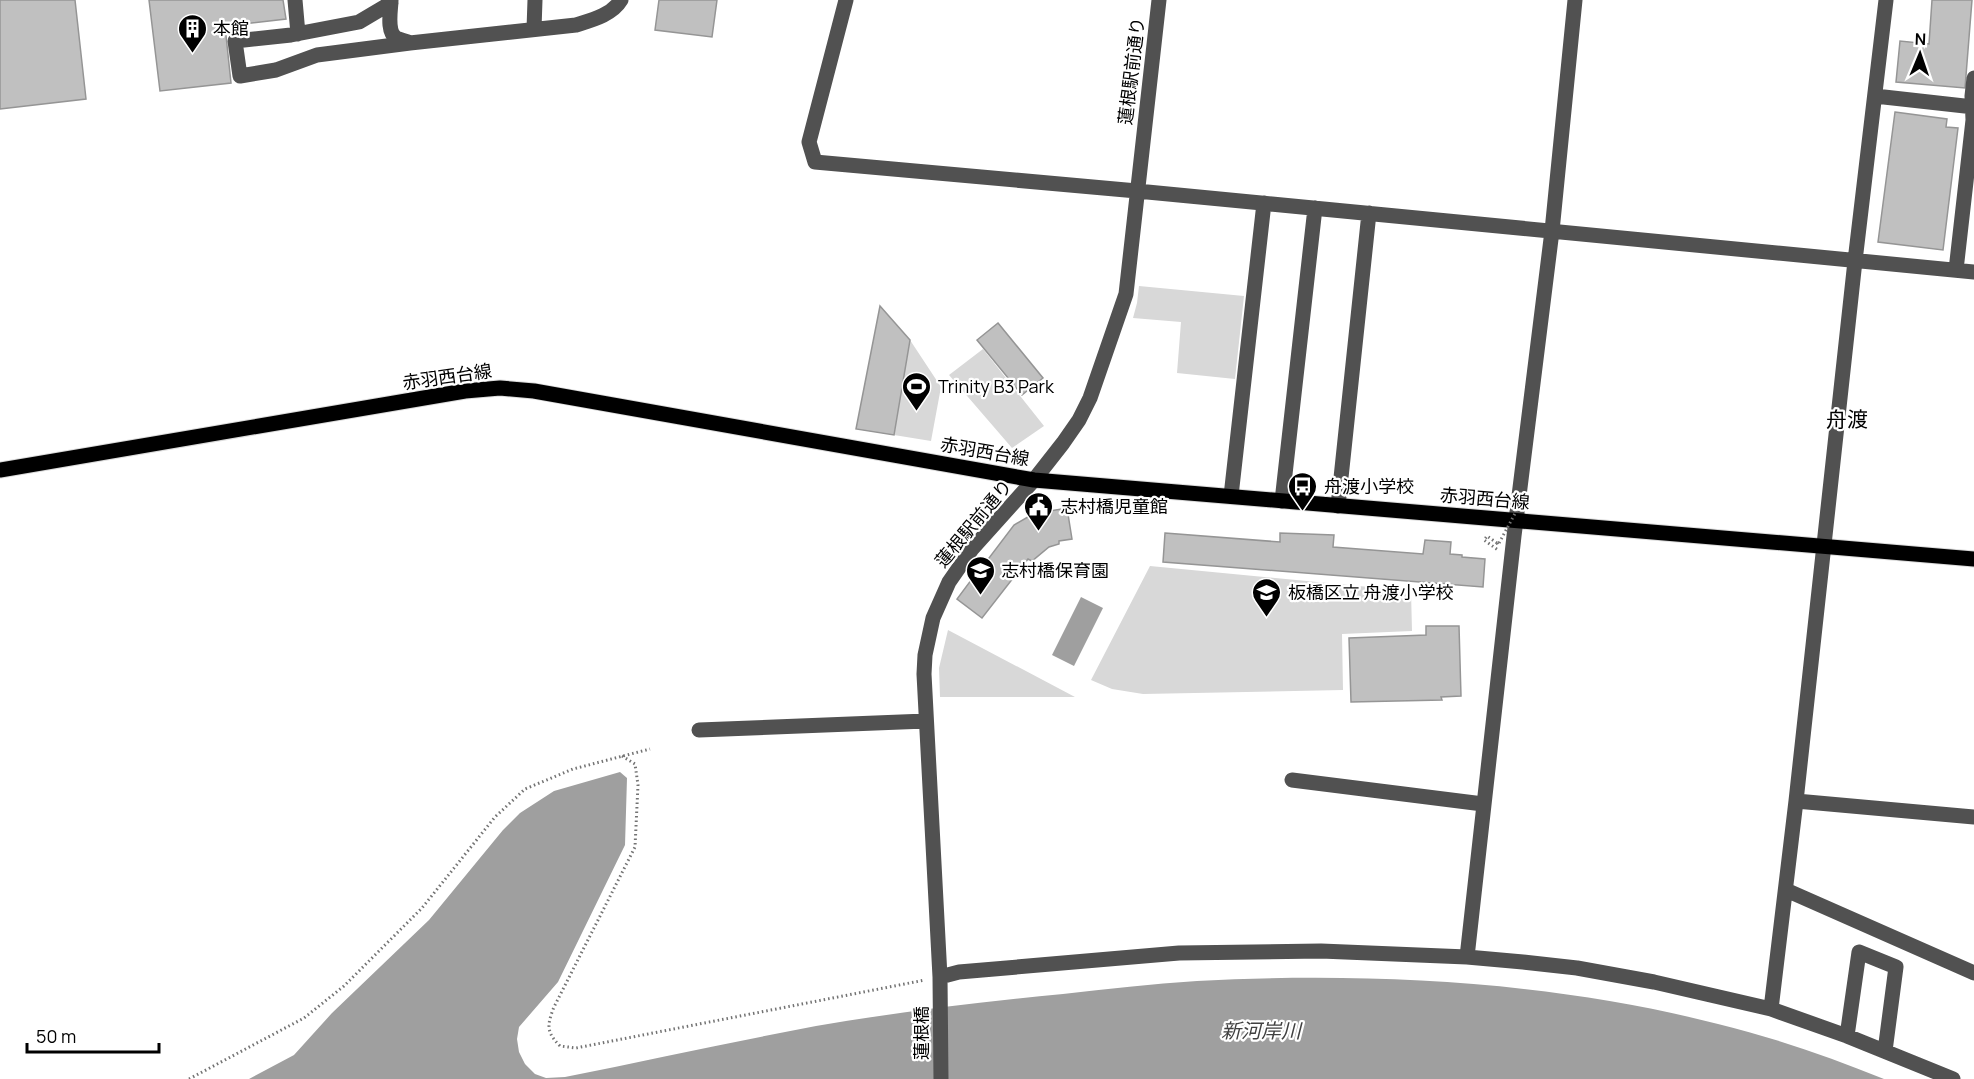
<svg xmlns="http://www.w3.org/2000/svg" width="1974" height="1079" viewBox="0 0 1974 1079" font-family="Manrope,'Noto Sans JP',sans-serif">
<style>
.green{fill:#d8d8d8}
.water{fill:#9f9f9f}
.building{fill:#c0c0c0;stroke:#959595;stroke-width:1.5}
.lines{fill:none;stroke-linecap:round;stroke-linejoin:round}
.major-casing{stroke:#dbdbdb;stroke-width:17}
.path{stroke:#737373;stroke-width:3;stroke-dasharray:1.5 3;stroke-linecap:butt}
.minor{stroke:#515151;stroke-width:15}
.major{stroke:#000;stroke-width:15}
.path-bridge{stroke:#737373;stroke-width:3;stroke-dasharray:1.5 3;stroke-linecap:butt}
.labels{text-anchor:middle;dominant-baseline:central;stroke-width:4.5;stroke-linejoin:round;paint-order:stroke}
.poi-label{font-size:18px;fill:#000;stroke:#fff;text-anchor:start}
.street-label{font-size:18px;fill:#000;stroke:#fff}
.water-label{font-size:20px;font-style:italic;fill:#404040;stroke:#fff}
.quarter-label{font-size:21px;fill:#000;stroke:#fff}
</style>
<rect width="100%" height="100%" fill="#fff"/>
<path class="green" d="M1139,286l105,10 -9,83 -58,-6 4,-51 -48,-4 4,-15z
M910,340l31,47 -10,54 -37,-6z
M983,349l61,77 -32,22 -63,-73z
M1150,566l261,25 1,40 -70,3 1,56 -200,4 -31,-5 -21,-9z
M948,630l127,67h-135l-1,-29z"/>
<path class="water" d="M1081,597l22,11 -29,58 -22,-11z
M620,772l7,6 -2,67 -67,137 -39,45 -2,12 2,13 6,12 10,10 11,4 19,-1c84,-17 167,-35 251,-51 82,-14 164,-24 247,-32 44,-5 89,-10 134,-13 172,-9 354,0 521,43 57,14 112,33 166,55h-1635l45,-24 38,-42 97,-93 74,-90 17,-17 34,-22z"/>
<path class="building" d="M0,0h75l11,99 -86,10z
M149,0h134l3,19 -61,7 6,57 -71,8z
M659,0h58l-5,37 -57,-7z
M1932,0h40l-7,88 -69,-6 4,-41 29,3z
M1895,112l52,7 -1,8 12,1 -15,122 -65,-8z
M880,306l30,34 -16,95 -38,-6z
M998,323l45,55 -21,17 -45,-55z
M1067,508l5,31 -13,2v3l-10,3 -17,14 -4,-2 -46,59 -25,-19 15,-20 -4,-3 10,-14 5,4 31,-41 19,-11z
M1165,533l115,9v-9l54,2 -1,12 90,7 2,-14 26,2 -1,12 12,1v2l23,2 -2,28 -320,-25z
M1426,626h33l2,70 -20,1 1,3 -91,2 -2,-64 77,-3z"/>
<g class="lines">
<defs>
<path id="major" d="M0,470l465,-79 35,-3 34,3 500,89 940,79"/>
</defs>
<use href="#major" class="major-casing"/>
<path class="path" d="M1497,543l-10,-7 -3,4 14,10
M622,756l13,8 3,21 -3,62 -81,160c-7,18 -8,25 6,39l16,2 349,-68
M189,1079l115,-61 40,-32 78,-78 73,-91 30,-28 48,-20 77,-20"/>
<path class="minor" d="M295,0l3,34
M391,0c0,10 -5,31 5,38 4,2 10,3 14,5l166,-18c16,-5 36,-10 45,-25
M846,0l-37,142 6,20 322,29 837,81
M391,3l-32,19 -68,13 -56,6 5,35 36,-6 41,-15 93,-12
M534,29l1,-29
M1875,96l99,11
M1956,270l17,-150 -1,-24 2,-18
M1231,496l33,-293
M1282,501l33,-293
M1338,506l31,-293
M699,730l227,-9
M1292,780l191,24
M1796,801l178,16
M1786,890l188,83
M1467,957l47,-421 38,-305 23,-231
M940,977l19,-5 220,-19 142,-2 146,6 56,5 54,6 77,14 117,27 76,27 106,43
M1771,1009l25,-208 59,-540 31,-261
M1847,1036l12,-84 37,15 -11,84
M941,1079l-1,-102 -16,-303 1,-19 8,-37 16,-36 23,-33 62,-69 29,-37 16,-23 11,-22 36,-104 33,-294"/>
<use href="#major" class="major"/>
<path class="path-bridge" d="M1497,543l1,2 27,-50"/>
</g>
<defs>
<symbol id="building-pin" viewBox="-11 -11 22 30"><path d="M0 17L-7.5 6A9.5 9.5 0 1 1 7.5 6Z" fill="#000" stroke="#fff"/><path d="M-4-6H4V6H1V3H-1V6H-4ZM-2.5-4.3h1.7v1.8h-1.7ZM.8-4.3h1.7v1.8H.8ZM-2.5-1h1.7V.8h-1.7ZM.8-1h1.7V.8H.8Z" fill="#fff"/></symbol>
<symbol id="stadium-pin" viewBox="-11 -11 22 30"><path d="M0 17L-7.5 6A9.5 9.5 0 1 1 7.5 6Z" fill="#000" stroke="#fff"/><path d="M0-5a6.5 5 0 1 0 0 10a6.5 5 0 1 0 0-10ZM-3.5-1.8h7v3.6h-7Z" fill="#fff"/></symbol>
<symbol id="bus-pin" viewBox="-11 -11 22 30"><path d="M0 17L-7.5 6A9.5 9.5 0 1 1 7.5 6Z" fill="#000" stroke="#fff"/><path d="M-5-6H5V4H4V6H2V4H-2V6H-4V4H-5ZM-3.5-4V0h7V-4ZM-3.5 1.2v1.5H-2V1.2ZM2 1.2v1.5H3.5V1.2Z" fill="#fff"/></symbol>
<symbol id="civic-pin" viewBox="-11 -11 22 30"><path d="M0 17L-7.5 6A9.5 9.5 0 1 1 7.5 6Z" fill="#000" stroke="#fff"/><path d="M-.6-6.5H3V-4.5H.6V-3L4-1V1h2V6H-6V1h2V-1L-.6-3ZM-1.2 2.5V6h2.4V2.5Z" fill="#fff"/></symbol>
<symbol id="school-pin" viewBox="-11 -11 22 30"><path d="M0 17L-7.5 6A9.5 9.5 0 1 1 7.5 6Z" fill="#000" stroke="#fff"/><path d="M0-5L7-2L0 1L-7-2ZM-4 1L0 2.5L4 1V4Q0 6-4 4Z" fill="#fff"/></symbol>
</defs>
<g fill-rule="evenodd">
<use href="#building-pin" x="176" y="12" width="33" height="45"/>
<use href="#stadium-pin" x="900" y="370" width="33" height="45"/>
<use href="#bus-pin" x="1286" y="470" width="33" height="45"/>
<use href="#civic-pin" x="1022" y="490" width="33" height="45"/>
<use href="#school-pin" x="964" y="554" width="33" height="45"/>
<use href="#school-pin" x="1250" y="576" width="33" height="45"/>
</g>
<g class="labels">
<g class="poi-label">
<text x="213" y="28">本館</text>
<text x="938" y="386">Trinity B3 Park</text>
<text x="1324" y="486">舟渡小学校</text>
<text x="1060" y="506">志村橋児童館</text>
<text x="1001" y="570">志村橋保育園</text>
<text x="1288" y="592">板橋区立 舟渡小学校</text>
</g>
<g class="street-label">
<text transform="translate(1131 71) rotate(-83)">蓮根駅前通り</text>
<text transform="translate(447 376) rotate(-8)">赤羽西台線</text>
<text transform="translate(985 451) rotate(10)">赤羽西台線</text>
<text transform="translate(1485 498) rotate(5)">赤羽西台線</text>
<text transform="translate(973 523) rotate(-50)">蓮根駅前通り</text>
<text transform="translate(921 1033) rotate(-90)">蓮根橋</text>
</g>
<g class="water-label">
<text x="1261" y="1030">新河岸川</text>
</g>
<g class="quarter-label">
<text x="1847" y="419">舟渡</text>
</g>
</g>
<g transform="translate(1920 54) rotate(2)" stroke="#ffffff" stroke-width="4.5" paint-order="stroke">
<path d="M0-4.5L10 22L0 15L-10 22Z" fill="#000000"/>
<text y="-9" font-size="16" font-weight="bold" text-anchor="middle" fill="#000000">N</text>
</g>
<path d="M27 1043v9h132v-9" fill="none" stroke="#000000" stroke-width="3"/>
<text x="36" y="1043" font-size="18" fill="#000000" stroke="#ffffff" stroke-width="4.5" paint-order="stroke">50 m</text>
</svg>
